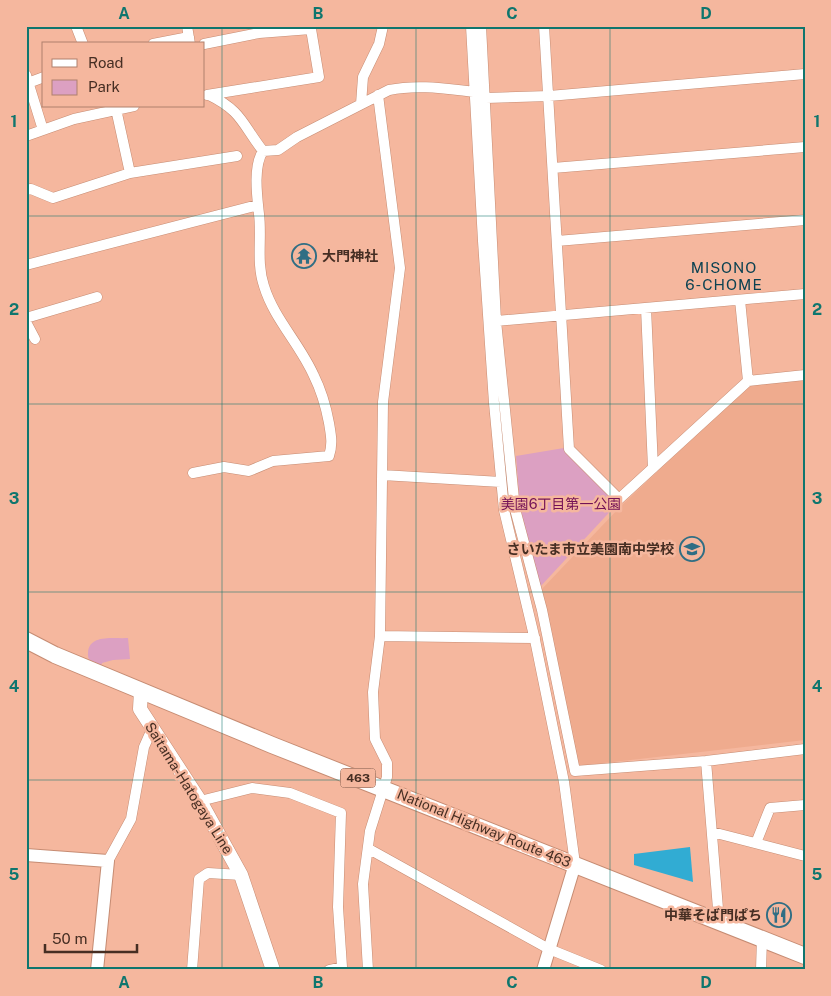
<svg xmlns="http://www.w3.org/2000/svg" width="831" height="996" viewBox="0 0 831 996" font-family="'Public Sans','Noto Sans JP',sans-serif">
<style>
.built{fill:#efab8e}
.green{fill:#dca0c2}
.water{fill:#31acd3}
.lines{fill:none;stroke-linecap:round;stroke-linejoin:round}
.minor-casing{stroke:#c68c73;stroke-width:11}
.tertiary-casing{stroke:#c68c73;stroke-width:14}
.secondary-casing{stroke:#c68c73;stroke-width:15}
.trunk-casing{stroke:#c68c73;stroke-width:18}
.minor{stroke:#fff;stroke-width:10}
.tertiary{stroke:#fff;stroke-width:12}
.secondary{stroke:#fff;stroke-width:14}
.trunk{stroke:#fff;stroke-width:16}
.grid{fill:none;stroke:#0f766e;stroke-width:1;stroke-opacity:0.55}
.labels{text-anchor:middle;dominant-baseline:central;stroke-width:5;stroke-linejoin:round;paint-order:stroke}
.shield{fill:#f5b79e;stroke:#7a5748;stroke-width:1}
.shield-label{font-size:12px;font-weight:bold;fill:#462e23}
.poi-label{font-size:14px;font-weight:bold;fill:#462e23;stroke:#f5b79e;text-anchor:end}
.park-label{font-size:14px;fill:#731156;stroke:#f5b79e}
.street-label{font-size:14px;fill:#462e23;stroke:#f5b79e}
.neighbourhood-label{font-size:15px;letter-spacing:1px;fill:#0c4252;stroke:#f5b79e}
.neatline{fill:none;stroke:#0f766e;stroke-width:2}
.grid-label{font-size:16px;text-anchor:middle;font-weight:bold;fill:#0f766e}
</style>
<rect width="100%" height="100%" fill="#f5b79e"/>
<path class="built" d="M805,380v360l-227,26 -38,-175 80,-84 128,-121z"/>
<path class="green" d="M564,448l53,56 -77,83 -20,-80 -4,-51z
M128,638l2,21 -17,1 -11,3 -1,4c-7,-4 -14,-5 -13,-14 1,-19 25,-14 40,-15z"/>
<path class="water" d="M690,847l3,35 -59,-17v-11z"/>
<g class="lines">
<defs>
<path id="minor" d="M76,26l7,18
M187,26l3,18
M471,26l12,215 11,162 10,107 31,130 29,142 11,82
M481,26l15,295 19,188 27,101 33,161 131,-10 99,-12
M544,26l25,423 50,50 129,-118 57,-6
M153,44l36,-7
M204,44l55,-11 52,-4 8,48 -112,18
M26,75l17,55
M28,83l16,-6
M209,95c33,16 33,29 54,56l15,-1 19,-13 92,-47c29,-6 58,-1 87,2
M486,98l63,-2 256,-22
M361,104l2,-27 16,-33 4,-18
M116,109l14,64
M26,136l48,-17 60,-13
M553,168l252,-21
M26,190l5,-1 22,9 77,-25 107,-17
M557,241l248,-21
M26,265l232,-60
M740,300l8,81
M646,308l7,160
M26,318l71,-21
M496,321l309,-27
M26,322l9,17
M193,473l31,-6 25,4 24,-10 56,-5c4,-12 2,-21 0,-33 -3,-16 -8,-33 -15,-47 -14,-32 -40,-57 -50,-90 -8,-24 -2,-48 -5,-72 -2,-18 -6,-48 4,-63
M382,475l119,7
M380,636l155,2
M706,761l13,160
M200,801l52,-13 38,5 51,20 -3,94 4,60 -13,3
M712,832l93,24
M756,843l14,-35 35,-3
M369,849l180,100 52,21
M108,861l23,-42 13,-72 8,-18
M192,970l7,-91 9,-6 33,2
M368,970l-5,-86 7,-53 17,-54v-14l-12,-24 -2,-47 7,-56 3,-234 17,-134 -22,-173
M761,970l1,-32"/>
<path id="tertiary" d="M26,855l82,6 -11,109
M543,970l32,-106"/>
<path id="secondary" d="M141,691l-1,18 60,92 41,74 32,95"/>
<path id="trunk" d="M26,640l29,15 217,90 533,211"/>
</defs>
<use href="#minor" class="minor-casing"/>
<use href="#tertiary" class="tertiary-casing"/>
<use href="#secondary" class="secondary-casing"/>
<use href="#trunk" class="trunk-casing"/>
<use href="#minor" class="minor"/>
<use href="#tertiary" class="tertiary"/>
<use href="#secondary" class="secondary"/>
<use href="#trunk" class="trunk"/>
</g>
<path class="grid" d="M222,26v944M416,26v944M610,26v944M26,216h779M26,404h779M26,592h779M26,780h779"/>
<defs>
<symbol id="temple-ring" viewBox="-11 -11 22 22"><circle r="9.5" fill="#f5b79e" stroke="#306e84" stroke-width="1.5"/><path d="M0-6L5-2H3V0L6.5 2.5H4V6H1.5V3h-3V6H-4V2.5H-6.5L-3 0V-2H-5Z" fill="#306e84"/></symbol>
<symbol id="school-ring" viewBox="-11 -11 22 22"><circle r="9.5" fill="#f5b79e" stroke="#306e84" stroke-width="1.5"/><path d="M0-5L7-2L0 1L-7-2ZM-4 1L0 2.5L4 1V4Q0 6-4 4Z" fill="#306e84"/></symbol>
<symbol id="restaurant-ring" viewBox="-11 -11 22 22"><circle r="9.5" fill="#f5b79e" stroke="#306e84" stroke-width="1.5"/><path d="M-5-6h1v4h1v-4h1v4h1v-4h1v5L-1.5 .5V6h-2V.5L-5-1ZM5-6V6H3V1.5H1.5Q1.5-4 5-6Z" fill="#306e84"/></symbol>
</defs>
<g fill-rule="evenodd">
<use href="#temple-ring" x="290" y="242" width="28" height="28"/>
<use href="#school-ring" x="678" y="535" width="28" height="28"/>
<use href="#restaurant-ring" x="765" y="901" width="28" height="28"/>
</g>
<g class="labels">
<rect class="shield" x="340.5" y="768.5" width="35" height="19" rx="4"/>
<g class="shield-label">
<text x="358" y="778">463</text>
</g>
<g class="poi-label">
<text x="322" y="256" text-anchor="start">大門神社</text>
<text x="674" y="549">さいたま市立美園南中学校</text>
<text x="762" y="915">中華そば門ぱち</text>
</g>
<g class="park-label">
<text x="561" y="504">美園6丁目第一公園</text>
</g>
<g class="street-label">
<text transform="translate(189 788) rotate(58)">Saitama-Hatogaya Line</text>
<text transform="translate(484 828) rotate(22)">National Highway Route 463</text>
</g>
<g class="neighbourhood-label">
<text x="724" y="267">MISONO<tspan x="724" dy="17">6-CHOME</tspan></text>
</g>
</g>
<rect width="831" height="996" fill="none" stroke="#f5b79e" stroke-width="55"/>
<rect x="42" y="42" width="162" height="65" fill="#f5b79e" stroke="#af806d"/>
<rect x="52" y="59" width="25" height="8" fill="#ffffff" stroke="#af806d"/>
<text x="88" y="68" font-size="15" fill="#462e23">Road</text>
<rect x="52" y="80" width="25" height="15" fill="#dca0c2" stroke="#af806d"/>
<text x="88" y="92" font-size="15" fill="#462e23">Park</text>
<path d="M45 944v8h92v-8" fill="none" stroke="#462e23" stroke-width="2.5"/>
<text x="52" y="944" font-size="15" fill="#462e23" stroke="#f5b79e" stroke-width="4" paint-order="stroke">50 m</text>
<rect x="28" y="28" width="776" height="940" class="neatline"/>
<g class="grid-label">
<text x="124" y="19">A</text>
<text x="318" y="19">B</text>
<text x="512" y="19">C</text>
<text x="706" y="19">D</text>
<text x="14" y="127">1</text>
<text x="817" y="127">1</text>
<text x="14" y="315">2</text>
<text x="817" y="315">2</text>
<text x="14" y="504">3</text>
<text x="817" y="504">3</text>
<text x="14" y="692">4</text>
<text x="817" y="692">4</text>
<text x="14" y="880">5</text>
<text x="817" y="880">5</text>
<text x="124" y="988">A</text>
<text x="318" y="988">B</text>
<text x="512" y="988">C</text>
<text x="706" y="988">D</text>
</g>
</svg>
